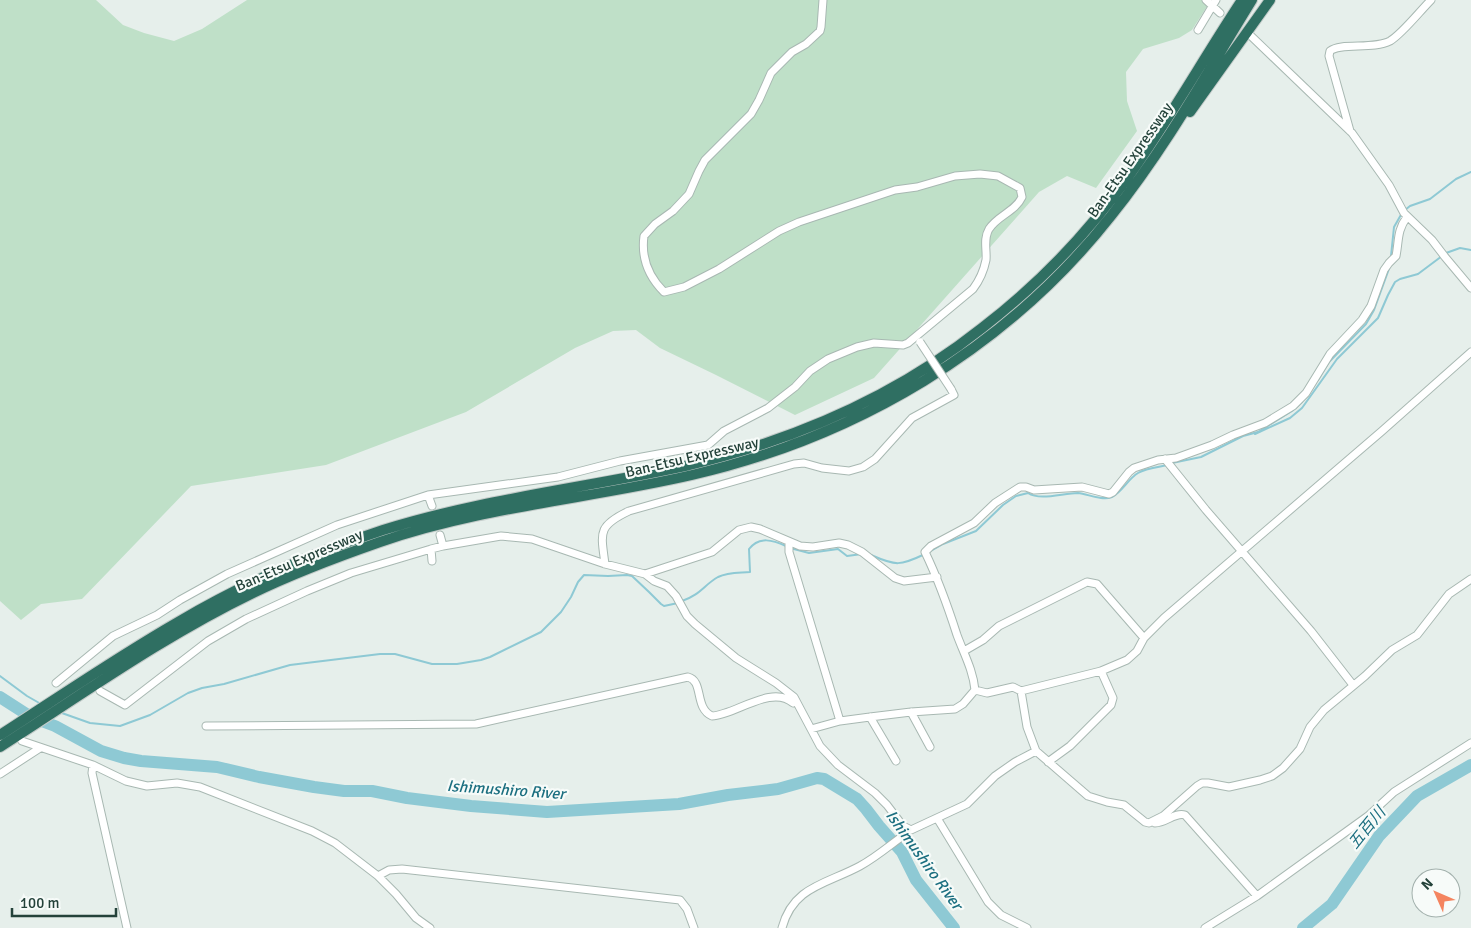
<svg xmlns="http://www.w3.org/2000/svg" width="1471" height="928" viewBox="0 0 1471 928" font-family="Signika,'Noto Sans JP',sans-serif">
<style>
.green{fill:#bfe0c8}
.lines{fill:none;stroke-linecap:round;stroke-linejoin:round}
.stream{stroke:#8ec9d4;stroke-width:2}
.river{stroke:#8ec9d4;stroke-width:12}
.minor-casing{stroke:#a8b8b2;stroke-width:9}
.highway-casing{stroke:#c2cac8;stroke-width:12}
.minor{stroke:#fff;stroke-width:7}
.highway{stroke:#2f6f62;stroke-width:10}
.minor-bridge-casing{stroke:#a8b8b2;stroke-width:9;stroke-linecap:butt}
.minor-bridge{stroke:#fff;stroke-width:7}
.labels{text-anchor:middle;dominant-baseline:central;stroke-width:4.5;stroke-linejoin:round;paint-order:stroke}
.street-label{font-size:15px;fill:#24423a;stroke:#f7fbf9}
.water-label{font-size:16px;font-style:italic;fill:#1c6f80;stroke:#f7fbf9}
</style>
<rect width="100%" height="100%" fill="#e6efeb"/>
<path class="green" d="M0,0h96l27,25 21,8 30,8 28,-12 45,-29h964l-19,30 -13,8 -36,11 -17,23 1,29 10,30 -41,57 -29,-12 -28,16 -165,186 -79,37 -79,-40 -56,-27 -24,-18 -23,1 -38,17 -109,64 -140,53 -135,21 -109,113 -41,5 -20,16 -21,-19z"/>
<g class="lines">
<path class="stream" d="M1405,210l5,-4 20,-7 26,-20 15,-7
M1446,253l14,-5 11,2
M1391,256l3,-29 8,-14
M1318,380l11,-18 37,-38 8,-14 16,-44
M1255,434l35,-16 12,-10 35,-49 41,-41 10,-23 7,-13 5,-3 18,-5 24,-18
M1172,463l29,-6 42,-21 15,-4 34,-21 10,-9
M790,548l19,5 29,-4 9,7 15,-2
M929,552l14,-8 33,-13 27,-26 13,-9 12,-3c12,8 35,0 50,0 10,1 24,8 34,4 10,-5 16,-18 26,-24 8,-5 21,-6 30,-8
M871,555c25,11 29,11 54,-1
M682,601c18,-6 22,-16 36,-24 10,-5 21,-4 32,-5l-1,-23c10,-13 24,-9 37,-3
M0,676l27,20 14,8
M59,712l31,11 30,3 30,-11 38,-22 14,-5 22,-4 66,-19 90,-11h15l37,10h25l24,-4 9,-3 51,-25 20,-20 10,-15 7,-15 6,-7 24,1 19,-1 5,1 17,16 12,12 3,2 14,-3"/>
<path class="river" d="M0,697l31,20 24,9 46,25 23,7 17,3 76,6 42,10 55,10 30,4h28l35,7 64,8 76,6 132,-8 49,-9 50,-6 39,-11 7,1 33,20 9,10 13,17 23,26 14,28 38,48
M1303,928l29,-24 47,-68 38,-40 54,-31"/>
<defs>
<path id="minor" d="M1206,0l14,13
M1198,30l18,-30
M1251,36l101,97 37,52 15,28 28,27 13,17 26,31
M1350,131l-21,-75 1,-5c11,-9 43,-1 60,-10 12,-7 30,-30 41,-41
M1165,459l41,51 105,121 42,54
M428,495l4,11
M440,535l3,11
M789,542v10l51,169
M431,549l12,-3 58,-10 31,3 73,25 40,10 9,7 13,5 9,10 11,20 8,8 41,34 40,25 18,14 26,49 18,19 37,28 12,12 16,21 8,4 56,-26 28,-28 20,-14 21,-11 -9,-24 -6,-36 -8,-4 -26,6 -12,-3 -12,14 -8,5 -44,3 -41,5 -30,4 -29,8
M605,564c-4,-31 -8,-38 24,-53l165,-47 10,-1 18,5 27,3 14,-4 12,-8 37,-41 42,-23 -3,-6
M645,574l67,-22 27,-22 12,-3 9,2 40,17 13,1 26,-4 9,2 14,7 33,26 9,3 33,-4
M964,651l19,-11 16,-14 88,-44 10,2 47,54
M56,683l57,-47 44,-21 23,-15 47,-26 110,-49 91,-30 130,-18 62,-16 88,-16 16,-14 44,-23 27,-21 15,-16 18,-12 29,-12 17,-4 29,2 5,-2 65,-54c6,-8 11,-19 13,-29 1,-10 -3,-21 3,-31 9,-14 26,-17 33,-32l-2,-9 -22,-12 -18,-2 -25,2 -38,11 -22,3 -96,32 -20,9 -60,38 -35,18 -20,5c-16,-16 -23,-34 -20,-56l11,-12 18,-13 16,-17 10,-23 6,-11 46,-46 8,-14 12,-27 21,-21 14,-8 14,-13 1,-4 2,-27
M975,690c-2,-20 -11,-36 -18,-55 -9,-28 -19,-56 -32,-83l6,-6 43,-23 21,-20 25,-16h6l8,3 48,-3 27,7 4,-2 16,-20 5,-4 24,-8 18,-2 36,-13 21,-10 32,-12 28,-17 13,-13 24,-39 32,-34 9,-14 13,-36 5,-7 7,-7c3,-15 1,-26 11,-39
M100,691l25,14 83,-64 38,-22 61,-28 44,-18 80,-24 1,12
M1021,691l80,-20 26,-11 10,-9 7,-13 20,-20 218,-187 89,-79
M911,712l19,35
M870,717l26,44
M206,726l270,-2 212,-47c16,4 6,31 24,39 23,-1 60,-32 81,-13
M22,741l71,24 33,16 21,5 30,-3 23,4 112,44 23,12 43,33 18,18 20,24 14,10
M1036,751l52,45 19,6 17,3 21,17 4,1 14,-7 34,-30 5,-3h6l21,4 31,-7 12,-4 11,-8 17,-19 10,-22 14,-17 41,-34 27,-26 25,-15 32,-41 22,-15
M1048,762l22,-16 41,-41 2,-7 -12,-27
M93,765l-1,8 35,155
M0,774l40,-26
M937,818l51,84 13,13 26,13
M1155,823c11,0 20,-11 30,-8l72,81
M378,876l11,-6 13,-1 278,31 7,9 7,19
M782,928c11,-42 45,-44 78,-62 15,-8 29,-20 44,-31l4,-5
M1205,928l52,-32 111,-80 26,-24 77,-49"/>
<path id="highway" d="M1190,112l80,-112
M0,735c59,-38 117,-78 178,-113 65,-38 134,-69 205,-92 99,-31 201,-42 302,-64 107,-25 210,-69 297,-138 56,-43 105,-94 146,-151 41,-57 75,-118 114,-177
M0,747c83,-53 164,-111 253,-154 41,-20 84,-36 127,-51 101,-35 208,-43 312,-67 164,-38 314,-126 419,-259 54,-67 96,-143 141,-216"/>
</defs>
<use href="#minor" class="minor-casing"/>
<use href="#highway" class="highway-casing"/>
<use href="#minor" class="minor"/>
<use href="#highway" class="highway"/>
<defs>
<path id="minor-bridge" d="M920,342l31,47"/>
</defs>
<use href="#minor-bridge" class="minor-bridge-casing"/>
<use href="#minor-bridge" class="minor-bridge"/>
</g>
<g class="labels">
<g class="street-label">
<text transform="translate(1130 160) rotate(-55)">Ban-Etsu Expressway</text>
<text transform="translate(692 457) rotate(-13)">Ban-Etsu Expressway</text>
<text transform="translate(299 560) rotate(-23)">Ban-Etsu Expressway</text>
</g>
<g class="water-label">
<text transform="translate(506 790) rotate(4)">Ishimushiro River</text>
<text transform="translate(1367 828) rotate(-51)">五百川</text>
<text transform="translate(924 860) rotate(54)">Ishimushiro River</text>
</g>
</g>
<g transform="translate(1436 893) rotate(315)"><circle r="24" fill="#f7fbf9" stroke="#a3b1ad"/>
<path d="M0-4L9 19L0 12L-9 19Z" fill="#f4845f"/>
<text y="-8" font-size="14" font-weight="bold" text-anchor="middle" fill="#24423a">N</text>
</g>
<path d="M12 908v8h104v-8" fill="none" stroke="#24423a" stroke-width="2.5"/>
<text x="20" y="908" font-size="15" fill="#24423a" stroke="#f7fbf9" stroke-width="4" paint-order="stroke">100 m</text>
</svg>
